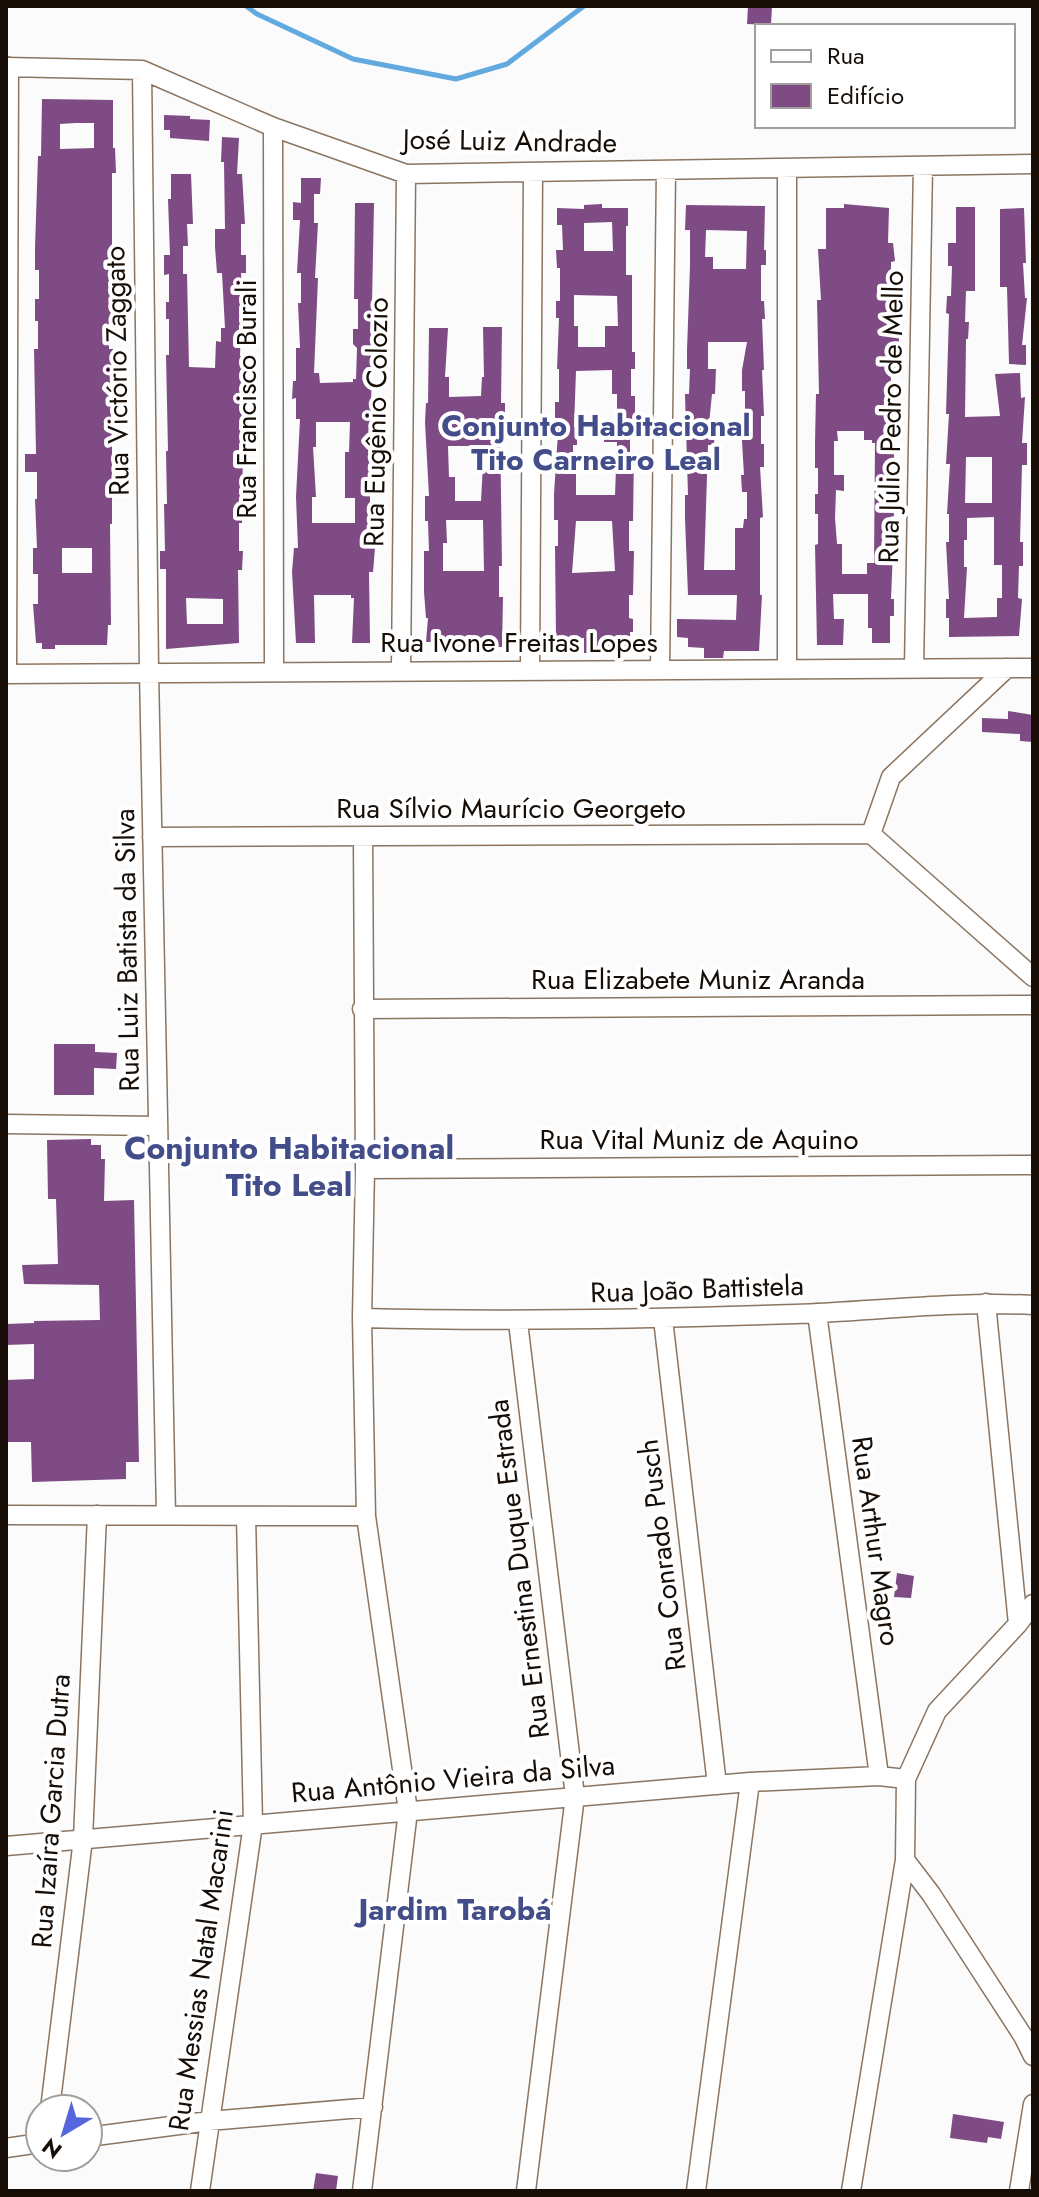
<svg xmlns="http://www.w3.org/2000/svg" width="1039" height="2197" viewBox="0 0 1039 2197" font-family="Jost,sans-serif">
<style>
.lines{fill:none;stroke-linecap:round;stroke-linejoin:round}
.stream{stroke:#62a9df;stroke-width:5}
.building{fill:#7e4b85;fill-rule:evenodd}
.minor-casing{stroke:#8b7561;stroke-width:21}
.minor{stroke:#fff;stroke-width:18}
.labels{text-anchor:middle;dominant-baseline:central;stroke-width:8;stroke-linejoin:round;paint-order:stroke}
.street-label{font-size:28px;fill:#150d06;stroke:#fff}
.neighbourhood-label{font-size:30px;font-weight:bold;fill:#424d8a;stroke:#fff}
.quarter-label{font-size:32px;font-weight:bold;fill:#424d8a;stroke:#fff}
</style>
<rect width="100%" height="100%" fill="#fbfbfb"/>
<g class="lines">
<path class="stream" d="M246,6l11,8 96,45 103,20 51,-15 77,-58"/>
</g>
<path class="building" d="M748,6h24l-1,19 -24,-1z
M42,99l71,1v48h2l1,25h-4v76h5v22h-5l2,53h-5v25h4v26h-3l2,74v75h-2l1,101h-3l-1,20h-52v4h-13v-6h-6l-3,-39h5v-30h-5v-26h4l-2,-49h2v-27h-12v-18h11l-2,-105h4v-28h-3v-22h4v-29h-4v-22l3,-92h3zM76,123h18v25l-34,1v-25zM62,548h30v25h-30z
M164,115l26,1v3l20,1 -1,21 -39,-3v-8h-6z
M222,137l17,1 -2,36h5l3,50h-4v31h5v18h-5l3,50h-3l-1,33h3l-1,49 2,26h2v18h-3l-1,74h-3v28h4l-1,19h-4l1,73 -73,6v-80h-6v-18h5l-1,-47h3l-1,-53h2l-2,-96h3v-36h-3v-17h3v-28l-5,1v-20h6l-2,-56h3v-25h20l2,50h-6l1,22h-5v28h4l2,93 26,1 1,-27 5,1v-14h4l-3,-55h-5l-2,-26v-18h10l-1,-67h-3zM186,598l37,1v25h-36z
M301,178h20l-1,16h-6v29h4l-3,55h3l-4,95h5l1,10 33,-1v-3h3l1,-31 -4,-4v-15h5v-30h-4l1,-96h19l-3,151 4,1v16h-3l-1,32h4l-1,20h-2l1,48h-3v33h4l1,44 -2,24h-4l1,71h-18l2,-45h-3v-3h-37l1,48h-19l-4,-71 2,-24h4l-2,-51 4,-78h-4v-21l-4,1 1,-18h3v-33h4l-2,-45h3v-30h-4l3,-53h-7v-18l8,1zM316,422h34l-1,30h-4v46h10v25h-43v-26h4l-3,-50h3z
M602,204v4h26v18h-2v49h6v77h3v17h-4v27h4v23h-18v-25h-5v-24l-36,1 -2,56h3v18h-4v26h3v24h39l2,-53h-13v-16h26v26h4l-1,69h-4v30h5l-1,44h-4v23l4,1v13h-3v15h-17v6h-29v-15h-28l-1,-92h3v-26h-4v-26l5,-76h-4v-16h4v-33h-2l2,-51h-3v-17h4v-33h-3l-1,-18h7l-1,-25h-5v-17l27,1v-4zM612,222l1,29h-29v-28zM574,295l43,1 1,30h-13v21h-27v-21h-4zM576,521h36l3,50 -43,2z
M844,204l45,4 -1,35h5l2,18 -4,1v30h4v34h4v17h-3v25h-6l4,47 -6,1 1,27h5v25h-4l4,48 -4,1v33h3l-2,49h3v17h-4v27h-18v-15h-4v-34h-35l1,25h10l-1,26h-26l-2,-100 3,-1v-30h-3v-20h3v-26h-3v-25l1,-49h3l-2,-94h4l-3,-51h8v-41h18zM837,431h27v9h8v3h3l-1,120h-7v11h-25v-30h-5l-2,-26 1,-28 8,1v-16h-10v-34h4z
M686,205l79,1 -1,44h2v15h-5v36h3l1,18h-3l2,51h-2l2,46h-3v28h3v23h-4l3,50 -3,1v77h2l-3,56h-35l-1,7h-19v-10l-16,-1v-9l-11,-1v-18l59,1 1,-25h-49l-3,-76v-24h3l-3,-101h4l1,-25h-3v-19l3,-84v-36h-5zM706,230l41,1 -1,38h-33v-12h-8zM708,342h39l-5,28v21h3v33h-4l3,51h-3l1,17h5v27h-3l-1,9h-8v42h-31l4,-125h6l1,-21h-6l3,-30h3l1,-25h-8z
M956,207h19v84h-9l-1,31h4l-1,17h-2l-1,78 35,-1 -5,-42 25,-1 1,25 4,-1 -3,46h5v22h-5l-2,77h3v24h-4l-1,32 4,1 -3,37 -70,1v-19h-3v-19h3l-3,-57h3v-28h-2l3,-50h-4l3,-50h-3l3,-100 -3,-1 1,-17h4l1,-30h-4v-23h8zM966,457h26v46h-27zM994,517v48h8v33h-5v19l-33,1 3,-51h-3v-27h3v-22z
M1024,208l2,55h-3l2,35h2l-5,47h4v20l-17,-1 -2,-77h-7v-78z
M483,327h19l-1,76h4v19h-5l2,144h-3v31h4l-1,50 -51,1v-6h-25l2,-24h-2l-2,-26v-41h5l-1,-30h-3v-25h4l-4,-74 1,-19h2l1,-75h19l-3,49h4v20l32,-1 1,-19h2zM448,446h36l-3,55h-26v-24h-6zM446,520h37l1,51h-41v-28h4z
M1008,711l25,4v27l-13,-1v-7l-38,-2v-14l26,1z
M54,1044h41v8l22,1 -1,16 -22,-1v27h-40z
M91,1139v6h10v14h4l-1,42 30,-1 5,262h-13v17l-94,3 -1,-40h-25v-62l28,-1v-35l-28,1v-21l28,-1v-2l66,-1 -1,-35 -75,-1 -2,-19 36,-1 -2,-65h-8l-1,-59z
M897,1573l17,3 -3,22 -17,-1z
M953,2114l51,8 -3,17 -13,-2 -1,6 -37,-5z
M316,2173l22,3 -2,15h-23z"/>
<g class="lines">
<defs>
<path id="minor" d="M6,67l136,3 131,57 133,47 627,-10
M142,70l7,601 17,844
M273,127l1,544
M787,168v501
M914,668l9,-502
M660,669l6,-499
M401,670l5,-496
M530,670l3,-498
M6,674l1027,-6
M7,674l2,-607
M871,834l20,-57 116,-109
M871,834l162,143
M152,837l719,-3
M362,1009l671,-4
M6,1124l152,2
M365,1169l668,-4
M986,1303l32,321
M817,1313l62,463
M362,1318c145,4 289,1 433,-4 80,-3 159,-13 238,-9
M663,1319l54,466
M518,1322l57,474 -49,395
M6,1515l360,1
M6,1846l744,-64 129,-6 27,3
M905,1860l26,34 92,142 10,20
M50,2109l33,-270 14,-324
M88,2137l121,-16 164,-14
M6,2148l34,-5
M200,2191l53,-367 -7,-308
M362,2191l46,-380 -42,-295 -4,-198 3,-149 -2,-333
M696,2191l54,-409
M851,2191l54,-331 1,-81 31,-68 81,-87 15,-20
M1019,2191l14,-87"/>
</defs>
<use href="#minor" class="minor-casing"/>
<use href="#minor" class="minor"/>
</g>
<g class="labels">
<g class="street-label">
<text transform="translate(510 141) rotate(1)">José Luiz Andrade</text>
<text transform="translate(117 371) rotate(-91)">Rua Victório Zaggato</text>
<text transform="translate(246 399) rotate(-90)">Rua Francisco Burali</text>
<text transform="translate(891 417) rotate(-89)">Rua Júlio Pedro de Mello</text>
<text transform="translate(376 422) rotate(-89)">Rua Eugênio Colozio</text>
<text x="519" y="642">Rua Ivone Freitas Lopes</text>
<text x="511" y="808">Rua Sílvio Maurício Georgeto</text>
<text transform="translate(127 950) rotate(-91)">Rua Luiz Batista da Silva</text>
<text x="698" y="979">Rua Elizabete Muniz Aranda</text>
<text x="699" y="1139">Rua Vital Muniz de Aquino</text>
<text transform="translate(697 1289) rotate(-2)">Rua João Battistela</text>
<text transform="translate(876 1541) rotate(82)">Rua Arthur Magro</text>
<text transform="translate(662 1555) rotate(-97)">Rua Conrado Pusch</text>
<text transform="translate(519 1569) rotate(-97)">Rua Ernestina Duque Estrada</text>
<text transform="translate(453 1779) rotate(-5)">Rua Antônio Vieira da Silva</text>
<text transform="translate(51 1811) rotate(-86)">Rua Izaíra Garcia Dutra</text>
<text transform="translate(201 1970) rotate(-82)">Rua Messias Natal Macarini</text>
</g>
<g class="neighbourhood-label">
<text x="596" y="425">Conjunto Habitacional<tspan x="596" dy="34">Tito Carneiro Leal</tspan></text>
<text x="455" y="1909">Jardim Tarobá</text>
</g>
<g class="quarter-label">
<text x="289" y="1148">Conjunto Habitacional<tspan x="289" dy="37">Tito Leal</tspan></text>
</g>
</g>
<rect width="1039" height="2197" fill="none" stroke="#150d06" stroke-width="16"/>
<rect x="755" y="24" width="260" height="104" fill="#ffffff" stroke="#a19e9b" stroke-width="2"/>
<rect x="771" y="50" width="40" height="12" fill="#ffffff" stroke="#a19e9b" stroke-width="2"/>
<text x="827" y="64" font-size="24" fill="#150d06">Rua</text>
<rect x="771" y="84" width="40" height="24" fill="#7e4b85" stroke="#a19e9b" stroke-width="2"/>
<text x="827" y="104" font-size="24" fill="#150d06">Edifício</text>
<g transform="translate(64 2133) rotate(218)"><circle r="38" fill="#ffffff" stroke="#a19e9b" stroke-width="2"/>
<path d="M0-6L14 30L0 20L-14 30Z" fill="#5666dc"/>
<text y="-12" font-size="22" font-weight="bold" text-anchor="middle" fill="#150d06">N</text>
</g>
</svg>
